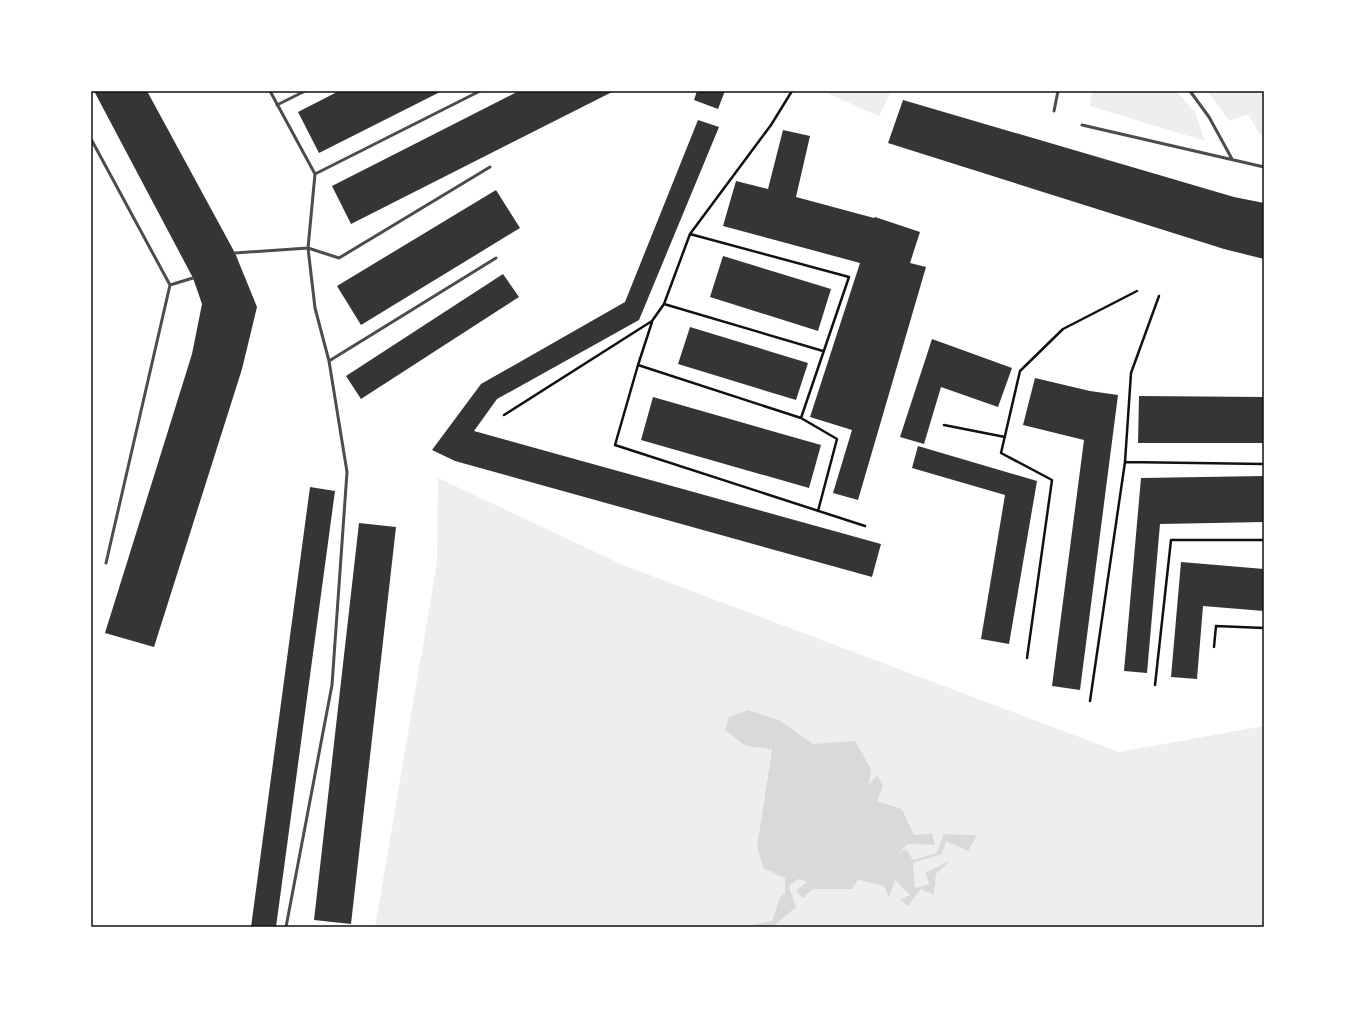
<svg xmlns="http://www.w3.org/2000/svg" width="1355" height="1018" viewBox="0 0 1355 1018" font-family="Lato,sans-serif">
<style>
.green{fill:#eee}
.water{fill:#d9d9d9}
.building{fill:#353535}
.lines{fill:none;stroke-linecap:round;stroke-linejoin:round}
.path{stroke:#111;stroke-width:2.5}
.service{stroke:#4c4c4c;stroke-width:3}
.neatline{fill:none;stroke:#111;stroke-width:1.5}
</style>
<rect width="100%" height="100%" fill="#fff"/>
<path class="green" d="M830,91h61l-12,25 -50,-22z
M1092,91h84l19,21 10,29 -115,-35z
M1208,91h56v42l-4,2 -12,-21 -19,7z
M438,478l185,87 496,187 145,-26v201h-491l23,-20 -7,-21 10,-7 8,3 6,7h39l6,-9 27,6 4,10 6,-17 16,16 -3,11 13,-17 13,5 2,-20 14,-13 -25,12 6,11 -16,4 -2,-25 29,-9 4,-13 31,-6 -33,-1 -8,19 -23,7 -15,-4 8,-12 29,1 -3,-12 -18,2 -12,-26 -25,-8 -8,-15 -14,-44 -42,2 -32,-23 -35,25 26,2 -15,98 6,22 22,10v15l-5,4 -8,24 -22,4 2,2h-377l62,-364z"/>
<path class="water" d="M748,710l33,11 32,23 42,-3 16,28 -2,16 8,-10 6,11 -6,15 25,8 12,26 18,-2 3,12 -28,-1 -8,10 7,-5 7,11 23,-7 8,-19 33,1 -9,16 -22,-10 -4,13 -29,9 2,25 15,-4 -5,-11 26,-13 -15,14 -2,21 -13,-6 -13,17 -8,-6 10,-5 -15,-15 -6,17 -5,-11 -26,-6 -6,9h-39l-10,9 -7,-7 11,-9 -8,-3 -10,7 7,21 -23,20h-21l-2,-2 22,-4 8,-24 5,-4v-15l-22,-10 -6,-22 15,-97 -26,-3 -21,-16 4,-13z"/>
<path class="building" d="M94,91h53l88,162 22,54 -15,62 -88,278 -49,-14 87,-279 10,-50 -9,-26z
M339,91h103l-123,62 -21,-41z
M519,91h95l-263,133 -19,-38z
M697,91h28l-7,18 -24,-9z
M903,100l331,97 30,6v56l-40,-10 -336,-106z
M698,120l21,7 -80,193 -142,79 -23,32 407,113 -9,33 -417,-116 -23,-11 49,-66 144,-82z
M783,130l27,6 -14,61 78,21 1,-1 45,15 -10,31 16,4 -68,233 -25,-7 19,-63 -42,-13 50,-154 -137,-37 13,-45 32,8z
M496,190l24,38 -159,97 -24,-39z
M723,256l108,33 -13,42 -108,-34z
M503,274l16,23 -158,102 -15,-23z
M690,327l118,36 -12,37 -118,-36z
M932,339l80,29 -14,39 -57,-20 -17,57 -24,-7z
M1035,378l55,13 28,4 -38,295 -28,-4 32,-246 -61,-15z
M1139,396l125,1v46h-126z
M653,397l168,48 -12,43 -168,-48z
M918,446l119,35 -28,163 -28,-5 24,-144 -93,-27z
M1264,476v46l-104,2 -13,149 -23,-2 17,-193z
M310,487l25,4 -59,436h-25z
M359,523l37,4 -45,397 -37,-4z
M1181,562l83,7v42l-61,-5 -6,73 -26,-2z"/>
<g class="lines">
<path class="path" d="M690,234l159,43 -48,141 -163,-53 -23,80 250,81
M664,304l159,47
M638,365l14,-43
M504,415l148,-94 12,-17 26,-70 81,-109 21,-34
M801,418l36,21 -19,72
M944,425l61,12
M1125,462l6,-89 28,-77
M1214,647l2,-21 48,2
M1027,658l25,-178 -51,-27 19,-82 43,-42 74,-38
M1155,685l16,-145h93
M1090,701l35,-239 139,2"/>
<path class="service" d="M1190,91l19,26 23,42
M277,105l28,-14
M1054,111l4,-20
M1082,125l182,42
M91,139l79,146 23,-7
M315,174l165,-83
M235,253l73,-5 7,-74 -45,-83
M329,361l167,-103
M106,563l64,-278
M286,927l46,-242 15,-213 -18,-111 -14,-53 -7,-60 31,10 151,-91"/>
</g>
<rect width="1355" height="1018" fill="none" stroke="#ffffff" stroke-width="184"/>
<rect x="92" y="92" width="1171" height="834" class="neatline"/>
</svg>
